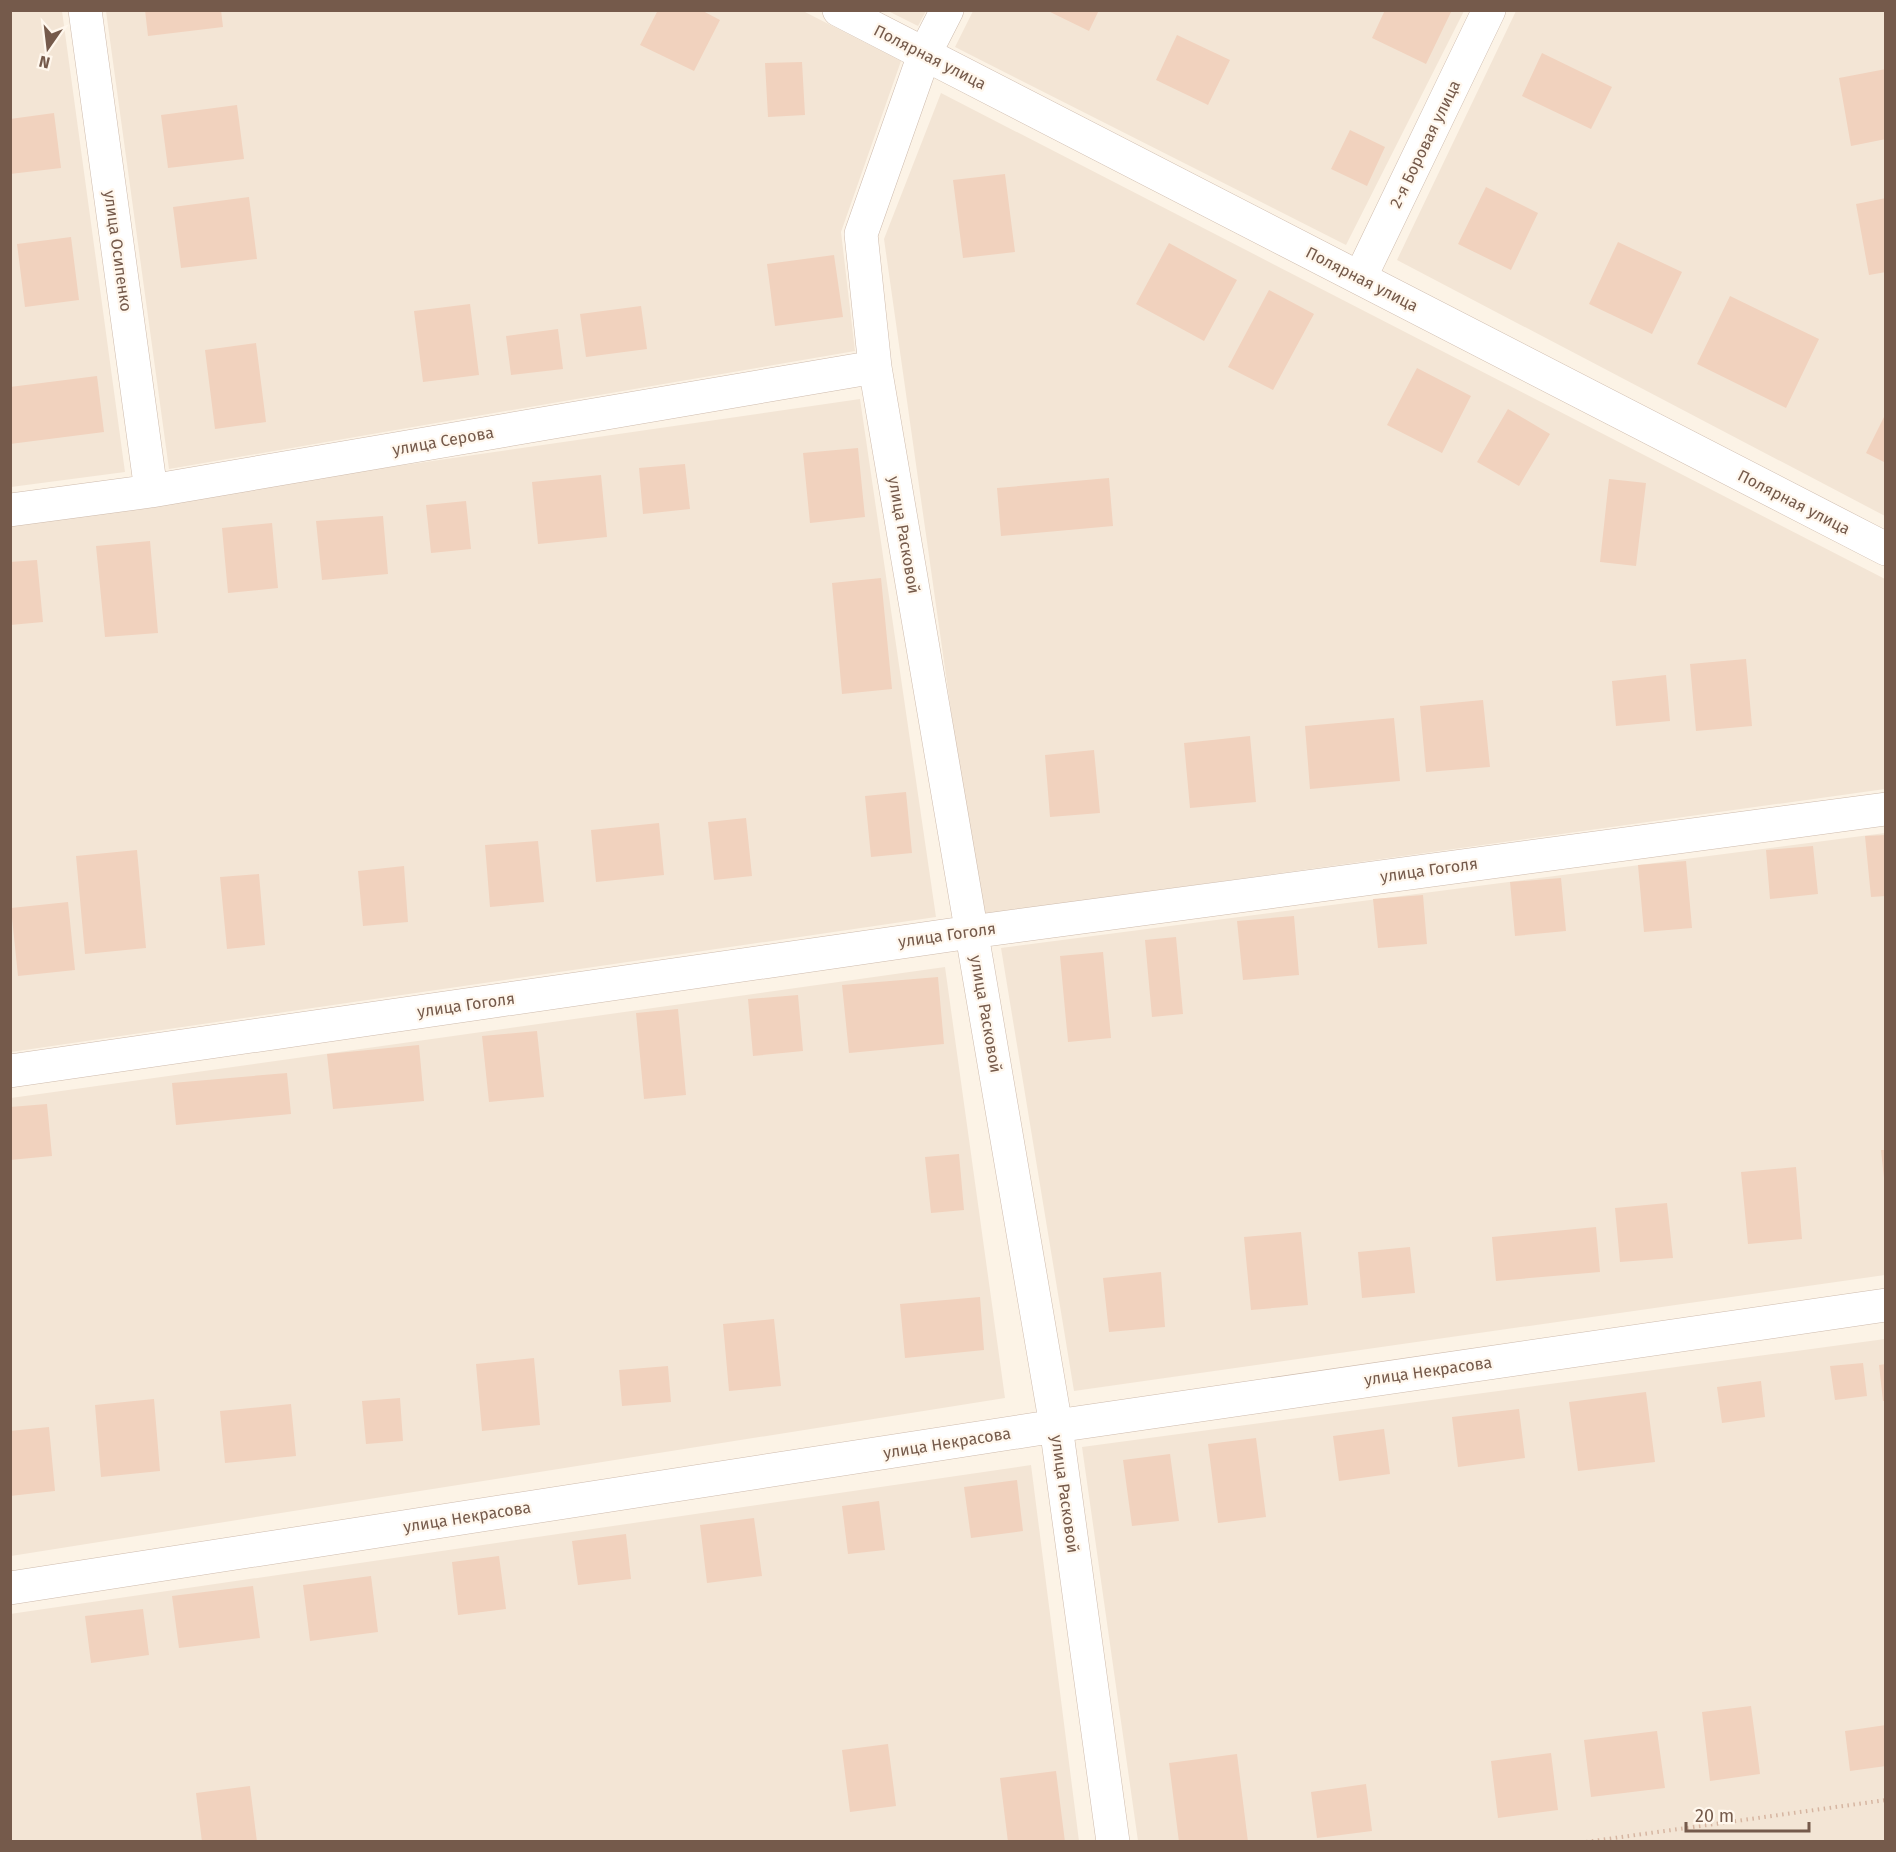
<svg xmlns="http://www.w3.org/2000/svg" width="1896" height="1852" viewBox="0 0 1896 1852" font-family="'Fira Sans',sans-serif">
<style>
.residential{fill:#f3e5d5}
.building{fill:#f1d2be}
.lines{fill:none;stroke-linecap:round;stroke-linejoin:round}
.minor-casing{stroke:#cebbad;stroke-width:34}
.path{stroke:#d6b5a1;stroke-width:4;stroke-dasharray:1.5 4.5;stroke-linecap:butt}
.minor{stroke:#fff;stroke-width:33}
.labels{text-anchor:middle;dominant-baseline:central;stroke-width:4.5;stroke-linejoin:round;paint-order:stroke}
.street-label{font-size:16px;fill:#755a4b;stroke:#fff7ed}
</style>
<rect width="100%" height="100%" fill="#fcf3e6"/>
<path class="residential" d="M10,11h52l63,461 -114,15z
M106,11h697l98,50 -60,171 14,119 -686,118z
M888,11h38l-8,15z
M973,11h491l-118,234 -391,-198z
M1516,11h369v505l-488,-256z
M941,93l944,486v210l-905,126 -96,-676z
M860,399l76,518 -925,135 -1,-530z
M1885,833v442l-811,116 -73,-443z
M945,967l60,431 -994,158v-458z
M1885,1339v502h-747l-56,-394z
M1031,1465l48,376h-1068l-1,-227z"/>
<path class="building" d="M145,10h76l2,17 -75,9z
M658,10h43l19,10 -26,51 -54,-26z
M1046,10h53l-10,21z
M1385,10h67l-26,54 -54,-26z
M1177,35l53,25 -22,45 -52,-25z
M1542,53l70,34 -21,42 -69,-33z
M802,62l3,53 -37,2 -3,-54z
M1886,69v70l-35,7 -12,-68z
M237,105l7,54 -76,9 -7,-53z
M54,113l7,55 -51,6v-55z
M1350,130l35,17 -18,39 -36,-17z
M1005,174l10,78 -52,6 -10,-78z
M1486,187l52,26 -27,57 -53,-26z
M249,197l8,62 -76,9 -8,-61z
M1886,198v74l-17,3 -13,-71z
M71,237l8,63 -54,7 -8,-63z
M1618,242l64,30 -30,62 -63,-30z
M1169,243l68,37 -33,61 -68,-37z
M834,255l9,62 -68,9 -8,-62z
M1269,290l45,24 -41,76 -45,-23z
M1730,296l89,43 -33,69 -89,-44z
M470,304l9,71 -56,7 -9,-71z
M641,306l6,43 -61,8 -6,-43z
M558,329l5,40 -52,6 -5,-39z
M256,343l10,79 -51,7 -10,-79z
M1417,368l54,28 -29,57 -55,-28z
M97,376l7,56 -94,12v-57z
M1508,409l42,25 -31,52 -42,-24z
M1886,413v50l-20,-10z
M858,448l7,69 -55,6 -7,-70z
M685,464l5,45 -47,5 -4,-46z
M601,475l6,62 -69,7 -6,-62z
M1109,478l4,48 -112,10 -4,-48z
M1609,479l37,4 -10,83 -36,-4z
M466,501l5,48 -40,4 -5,-48z
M383,516l5,58 -66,6 -6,-59z
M272,523l6,65 -50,5 -6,-65z
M150,541l8,92 -53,4 -9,-91z
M37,560l6,62 -33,3v-63z
M881,578l11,111 -50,5 -10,-111z
M1746,659l6,67 -56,5 -6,-67z
M1666,675l4,46 -54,5 -4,-45z
M1483,700l7,67 -64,5 -6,-66z
M1394,718l6,63 -90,8 -5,-63z
M1250,736l6,66 -66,6 -6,-65z
M1094,750l6,63 -50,4 -5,-62z
M906,792l6,61 -41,4 -6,-61z
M746,818l6,58 -38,4 -6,-58z
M659,823l5,52 -68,7 -5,-52z
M1886,835v61l-15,1 -6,-61z
M538,841l6,61 -54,5 -5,-62z
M1813,846l5,48 -48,5 -4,-49z
M137,850l9,98 -61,6 -9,-98z
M1686,861l6,67 -48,4 -6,-67z
M404,866l4,56 -45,4 -5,-55z
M259,874l6,71 -38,4 -7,-72z
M1561,878l5,53 -51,5 -5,-54z
M1423,895l4,49 -49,4 -5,-49z
M68,902l7,68 -57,6 -7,-68z
M1294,916l5,59 -56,5 -6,-59z
M1176,937l7,77 -31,3 -7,-77z
M1103,952l8,86 -43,4 -8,-86z
M938,977l6,67 -95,9 -7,-68z
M798,995l5,56 -50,5 -5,-57z
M678,1009l8,86 -42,4 -8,-86z
M537,1031l7,66 -55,5 -7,-66z
M419,1045l5,56 -91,8 -6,-55z
M287,1073l4,41 -115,11 -4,-42z
M47,1104l5,52 -42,4v-53z
M1881,1150h5v28h-2z
M959,1154l5,56 -33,3 -6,-56z
M1796,1167l6,72 -54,5 -7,-72z
M1667,1203l6,55 -53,4 -5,-54z
M1596,1227l4,45 -104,9 -4,-44z
M1301,1232l7,73 -57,5 -7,-73z
M1410,1247l5,46 -53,5 -4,-46z
M1161,1272l4,55 -56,5 -6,-54z
M980,1297l4,53 -79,8 -5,-54z
M774,1319l7,67 -52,5 -6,-67z
M534,1358l6,67 -58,6 -6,-67z
M1863,1363l4,33 -32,4 -5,-34z
M1886,1364v37h-3l-4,-36z
M668,1366l3,36 -49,4 -3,-36z
M1761,1381l4,36 -43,6 -5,-36z
M1646,1392l9,70 -77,9 -9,-69z
M400,1398l3,43 -37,3 -4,-43z
M154,1399l6,72 -59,6 -6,-72z
M291,1404l5,52 -71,7 -5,-52z
M1519,1409l6,49 -67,9 -6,-50z
M49,1427l6,64 -45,5v-65z
M1384,1429l6,45 -51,7 -6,-45z
M1256,1438l10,79 -48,6 -10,-79z
M1170,1454l9,67 -47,5 -9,-66z
M1017,1480l6,51 -52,7 -7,-51z
M879,1501l6,49 -37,4 -6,-48z
M754,1518l8,58 -55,7 -7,-58z
M626,1534l5,45 -53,6 -6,-44z
M499,1556l7,53 -48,6 -6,-53z
M371,1576l7,56 -68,9 -7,-56z
M253,1586l7,52 -81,10 -7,-52z
M143,1609l6,46 -58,8 -6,-47z
M1751,1706l9,68 -50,7 -8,-69z
M1886,1725v41l-36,5 -5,-40z
M1657,1731l8,57 -74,9 -7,-57z
M888,1744l8,62 -46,6 -8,-62z
M1551,1753l7,57 -60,8 -7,-57z
M1237,1754l11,88h-69l-10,-79z
M1056,1771l9,71h-57l-8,-64z
M1366,1784l6,47 -55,7 -6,-46z
M250,1786l7,56h-55l-6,-49z"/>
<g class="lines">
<defs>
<path id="minor" d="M85,10l66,481
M839,10l1047,539
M947,10l-23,45 -63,179 14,133 181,1059 57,416
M1360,278l129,-268
M10,510l141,-19 724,-124
M10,1071l961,-139 915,-123
M10,1588l1046,-162 830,-121"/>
</defs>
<use href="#minor" class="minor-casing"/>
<path class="path" d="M1586,1842l300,-42"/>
<use href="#minor" class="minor"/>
</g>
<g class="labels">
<g class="street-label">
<text transform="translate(930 57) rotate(27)">Полярная улица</text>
<text transform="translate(1425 144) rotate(-64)">2-я Боровая улица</text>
<text transform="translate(118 251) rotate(82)">улица Осипенко</text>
<text transform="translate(1362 279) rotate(27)">Полярная улица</text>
<text transform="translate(443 441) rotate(-10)">улица Серова</text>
<text transform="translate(1794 502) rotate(27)">Полярная улица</text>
<text transform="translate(904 535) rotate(80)">улица Расковой</text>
<text transform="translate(1429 870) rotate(-8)">улица Гоголя</text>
<text transform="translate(947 935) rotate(-8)">улица Гоголя</text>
<text transform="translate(466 1005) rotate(-8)">улица Гоголя</text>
<text transform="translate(986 1014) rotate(80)">улица Расковой</text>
<text transform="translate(1428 1371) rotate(-8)">улица Некрасова</text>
<text transform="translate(947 1443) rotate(-9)">улица Некрасова</text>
<text transform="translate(1065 1494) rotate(82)">улица Расковой</text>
<text transform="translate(467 1517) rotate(-9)">улица Некрасова</text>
</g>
</g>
<rect width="1896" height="1852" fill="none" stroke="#755a4b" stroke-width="24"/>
<g transform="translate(48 48) rotate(194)" stroke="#fff7ed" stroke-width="4.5" paint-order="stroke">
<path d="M0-4.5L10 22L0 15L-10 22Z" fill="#755a4b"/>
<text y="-9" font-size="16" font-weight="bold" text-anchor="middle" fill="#755a4b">N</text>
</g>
<path d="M1686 1822v9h123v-9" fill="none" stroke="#755a4b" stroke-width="3"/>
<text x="1695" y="1822" font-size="18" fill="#755a4b" stroke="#fff7ed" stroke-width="4.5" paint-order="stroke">20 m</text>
</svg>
